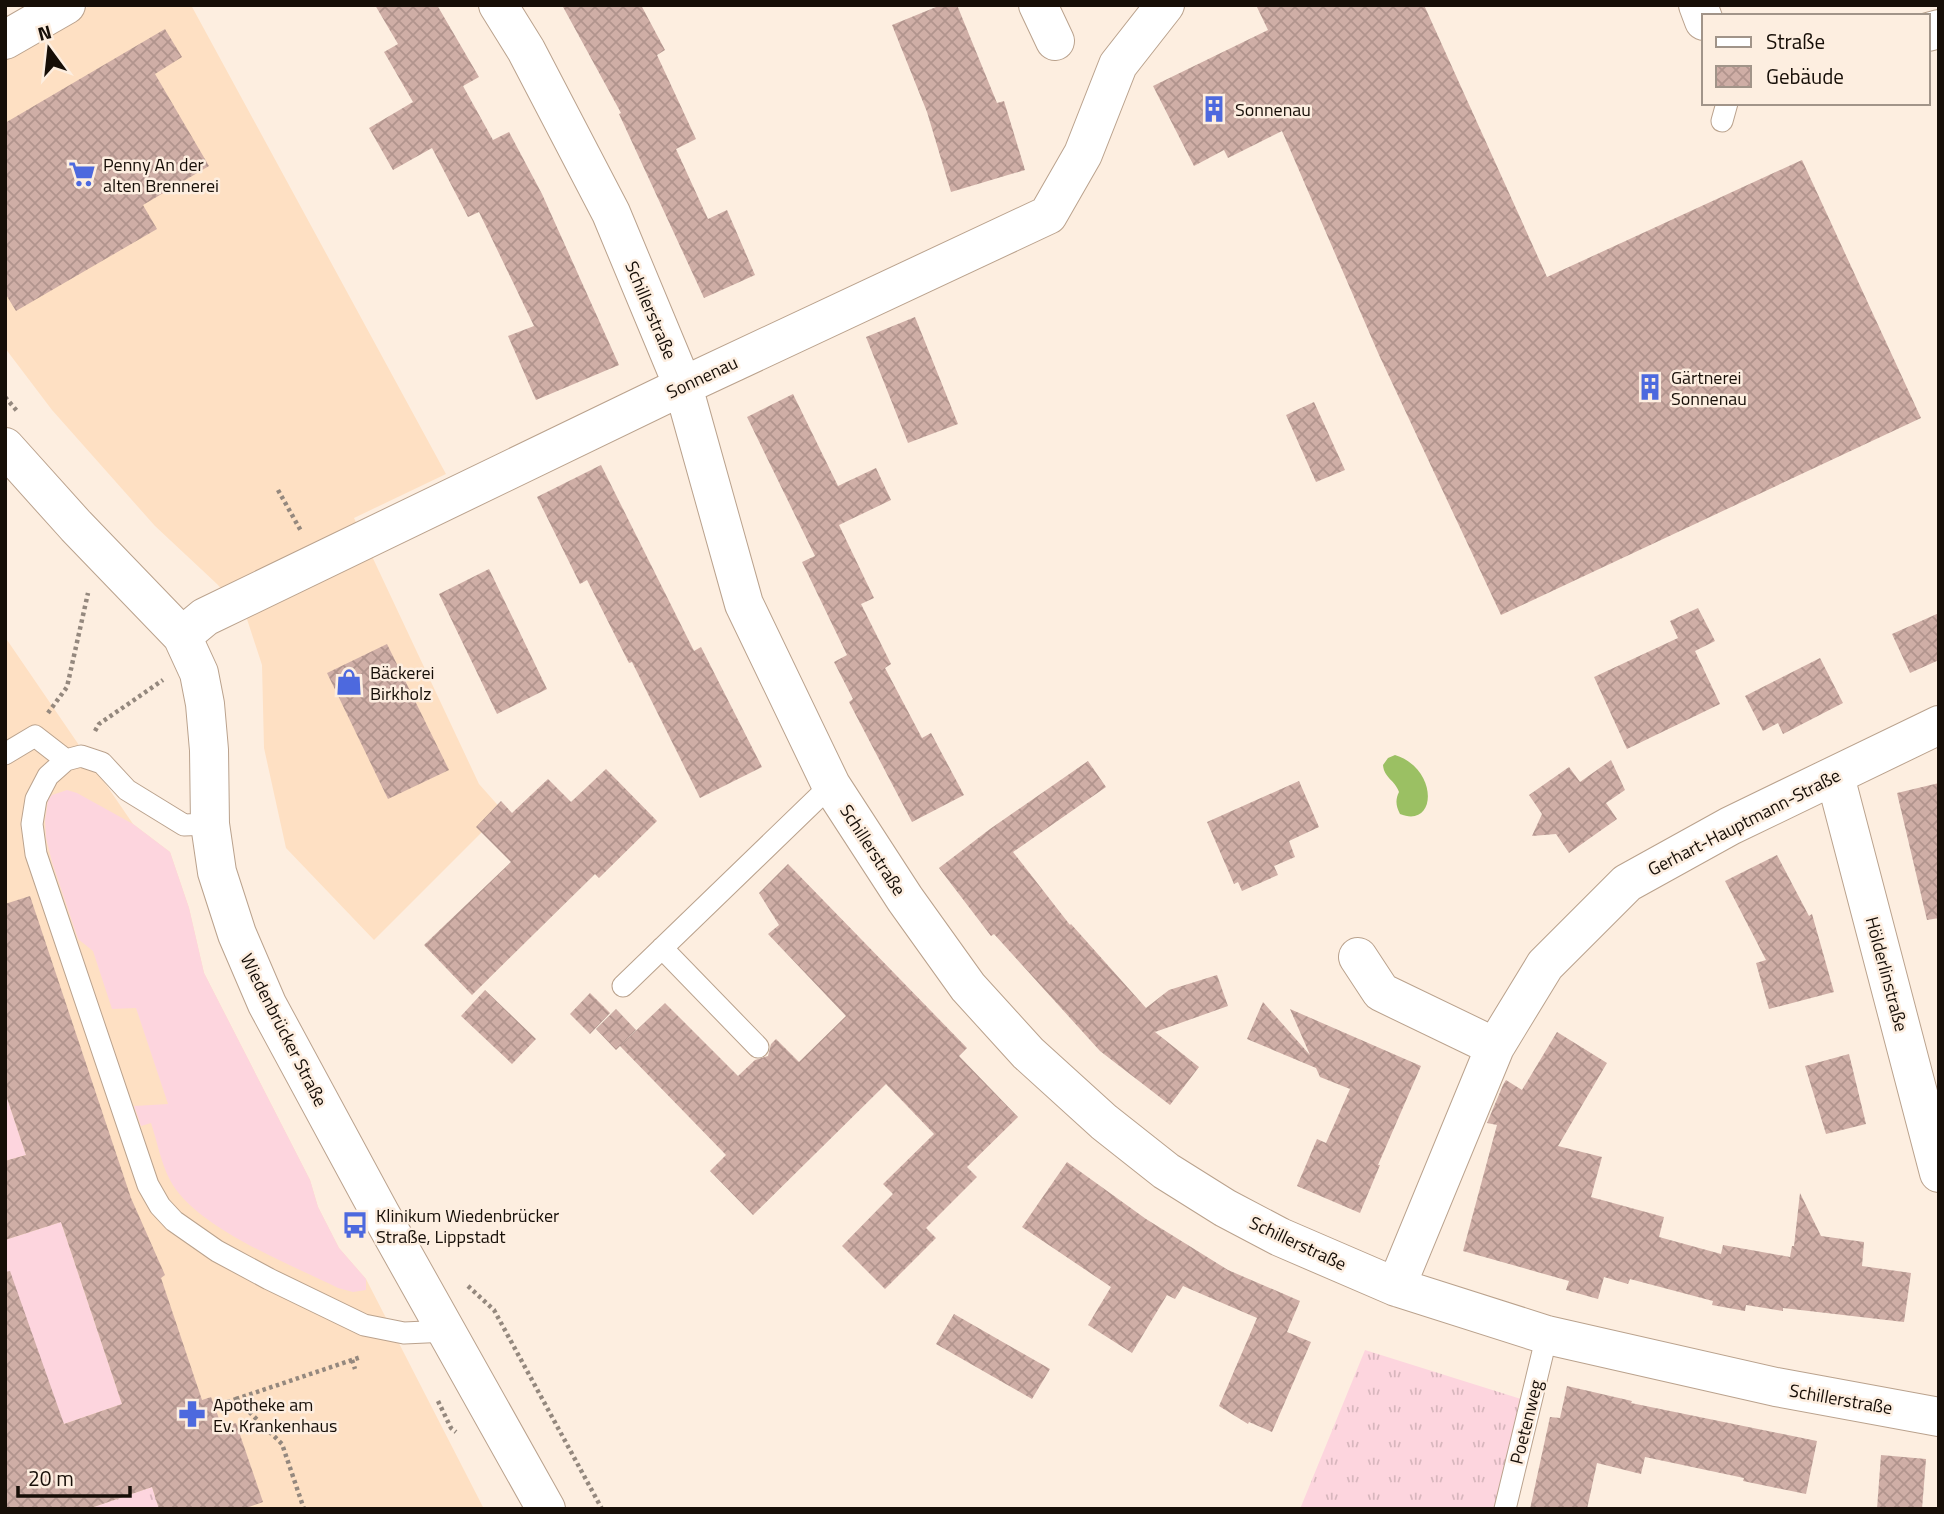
<svg xmlns="http://www.w3.org/2000/svg" width="1944" height="1514" viewBox="0 0 1944 1514" font-family="'Titillium Web',sans-serif">
<style>
.built{fill:#fee0c3}
.grass{fill:url(#grass-tufts)}
.garden{fill:#fdd5de}
.water{fill:#9bc063}
.building{fill:url(#building-cross-hatch)}
.lines{fill:none;stroke-linecap:round;stroke-linejoin:round}
.lane-casing{stroke:#baa28d;stroke-width:23}
.street-casing{stroke:#baa28d;stroke-width:40}
.secondary-casing{stroke:#baa28d;stroke-width:40}
.path{stroke:#94887e;stroke-width:4.5;stroke-dasharray:3.5 3.5;stroke-linecap:butt}
.lane{stroke:#fff;stroke-width:21}
.street{stroke:#fff;stroke-width:38}
.secondary{stroke:#fff;stroke-width:38}
.labels{text-anchor:middle;dominant-baseline:central;stroke-width:5;stroke-linejoin:round;paint-order:stroke}
.poi-label{font-size:18px;fill:#160e07;stroke:#fdeee0;text-anchor:start}
.street-label{font-size:18px;fill:#160e07;stroke:#fdeee0}
</style>
<defs>
<pattern id="grass-tufts" width="24" height="20" patternUnits="userSpaceOnUse" patternTransform="scale(1.75)"><rect width="24" height="20" fill="#fdd5de"/><path d="M3 7l-1-3M5 7V3M7 7l1-3M15 17l-1-3M17 17v-4M19 17l1-3" fill="none" stroke="#d8b6bd"/></pattern>
<pattern id="building-cross-hatch" width="8" height="8" patternUnits="userSpaceOnUse" patternTransform="scale(1.75)"><rect width="8" height="8" fill="#cfaea6"/><path d="M0 0l8 8M0 8l8-8" fill="none" stroke="#b1948d"/></pattern>
</defs>
<rect width="100%" height="100%" fill="#fdeee0"/>
<path class="built" d="M91,5h100l255,469 -92,44 125,266 24,27 -129,129 -88,-92 -22,-100 -2,-83 -16,-49 -29,-32 -62,-58 -103,-116 -47,-62v-293z
M5,637l128,187 37,28 19,56 15,65 106,207 8,27 21,41 27,31 118,230h-479z"/>
<path class="grass" d="M1365,1350l156,49 -25,110h-196z
M152,1487l7,22h-71z"/>
<path class="garden" d="M67,790l10,3 56,31 37,28 19,56 15,65 106,207 8,27 21,41 27,31v11l-13,2 -15,-4c-48,-24 -143,-60 -168,-108 -9,-17 -13,-39 -19,-57l-10,3 -7,-20 34,-2 -32,-96 -24,1 -19,-58 -15,-12 -26,-77 -6,-24 -1,-17 3,-21 4,-5z
M5,1092l21,63 -21,6z
M61,1222l61,182 -58,20 -59,-102v-82z"/>
<path class="water" d="M1395,755c44,14 42,74 5,59 -4,-8 -5,-14 -1,-22 -4,-12 -15,-14 -16,-27l5,-7z"/>
<path class="building" d="M375,5h62l42,72 -16,9 30,54 16,-8 33,62 77,171 -83,35 -28,-64 26,-10 -55,-114 -11,5 -36,-69 -39,22 -24,-42 44,-26 -29,-50 14,-8z
M562,5h79l24,45 -8,5 39,84 -20,10 32,70 19,-9 28,65 -51,23 -85,-184 2,-1z
M941,5h16l40,98 7,-2 21,69 -74,22 -24,-80 -35,-87z
M1256,5h168l123,272 255,-117 119,258 -420,197 -122,-260 -97,-224 -54,27 -4,-8 -30,16 -41,-80 115,-56z
M165,29l17,28 -27,17 54,92 -66,39 14,24 -141,82 -11,-18v-170z
M915,317l43,107 -50,19 -42,-106z
M793,394l45,92 38,-18 15,32 -52,25 35,73 -13,6 30,60 -6,4 37,70 9,-5 33,62 -52,27 -63,-120 4,-3 -19,-37 13,-7 -45,-93 13,-6 -68,-139z
M1314,402l31,68 -29,12 -30,-67z
M601,465l93,186 7,-4 61,120 -62,31 -68,-136 -3,1 -42,-83 -7,4 -43,-87z
M489,569l58,120 -50,25 -58,-120z
M1698,608l17,33 -20,10 25,53 -93,45 -33,-72 84,-39 -8,-17z
M1939,613v47l-29,13 -18,-39z
M387,644l62,126 -61,29 -61,-126z
M1820,658l23,45 -60,31 -5,-11 -15,8 -18,-35z
M1611,760l14,30 -19,13 11,16 -48,34 -13,-19 -24,2 10,-22 -13,-19 40,-28 11,15z
M1088,761l18,26 -93,65 57,73 1,-1 75,84 23,-18 48,-15 11,31 -73,26 44,35 -29,38 -70,-54 -106,-117 -3,2 -52,-68 51,-39z
M606,769l51,52 -58,57 -4,-4 -123,121 -48,-50 87,-83 -35,-35 25,-26 11,12 36,-34 23,23z
M1299,781l20,46 -30,14 6,16 -21,9 4,9 -36,16 -4,-9 -4,2 -27,-62z
M1939,783v135l-12,2 -30,-127z
M1777,855l32,61 3,-2 22,78 -65,17 -13,-46 10,-3 -41,-79z
M788,864l179,184 -8,8 59,61 -51,50 10,10 -51,51 10,10 -51,51 -43,-43 51,-52 -10,-10 51,-50 -48,-50 -133,131 -43,-44 16,-16 -106,-109 45,-43 73,73 17,-16 13,-4 3,-12 5,-5 23,23 47,-46 -78,-82 11,-9 -20,-32z
M30,896l101,302 34,77 -4,3 41,122 9,-3 11,30 14,-4 27,79 -20,7h-84l-7,-22 -64,22h-83v-237l5,-1 54,153 58,-20 -61,-182 -56,18v-79l21,-6 -21,-63v-188z
M485,990l51,49 -24,25 -51,-48z
M590,993l20,20 -20,21 -20,-20z
M1263,1002l47,53 -20,-46 131,57 -43,99h2l-20,48 -63,-27 20,-47 9,4 24,-54 -30,-12 -4,-9 -69,-29z
M616,1009l20,21 -20,20 -20,-21z
M1557,1032l50,31 -49,83 44,11 -11,40 73,20 -5,20 62,17 2,-9 67,12 2,-11h2l6,-53 21,43 43,6 -2,24 49,7 -7,49 -121,-14v3l-37,-6 -1,6 -33,-6 1,-4 -83,-22 -2,5 -24,-7 -6,22 -32,-9 3,-9 -106,-30 34,-126 -10,-2 16,-38 3,-5 16,10z
M1849,1054l17,70 -40,10 -21,-68z
M1067,1162l79,57 82,51 72,31 -13,31 24,10 -39,90 -23,-10 -1,2 -29,-18 38,-88 -74,-32 -8,13 -8,-4 -35,58 -44,-28 23,-38 -89,-60z
M954,1314l96,55 -18,30 -96,-55z
M1567,1386l65,15 -1,2 186,38 -11,53 -63,-13 1,-3 -99,-21 -4,17 -44,-11 -10,46h-57l20,-92 10,1z
M1881,1455l45,4 -4,50h-45z"/>
<g class="lines">
<defs>
<path id="lane" d="M1722,121l5,-18
M5,754l30,-18 31,24
M210,824l-26,1 -57,-35 -25,-27 -21,-7 -15,4 -18,16 -12,23 -4,25 4,30 112,331 12,21 14,15 43,30 52,28 95,46 40,8 44,-2
M662,948l96,99
M623,986l208,-201
M1505,1509l42,-174"/>
<path id="street" d="M498,5l28,45 85,163 72,173 61,218 87,181 74,114 63,88 60,66 76,69 62,49 59,37 55,29 116,50 151,48 229,52 163,30
M1038,5l17,36
M1698,5l6,16
M1928,32l11,-3
M5,40l61,-35
M182,636l23,-19 478,-231 365,-171 35,-61 35,-89 47,-60
M1835,776l104,397
M1358,957l23,35 114,55
M1396,1287l99,-240 50,-82 82,-82 103,-57 209,-101"/>
<path id="secondary" d="M5,447l71,79 106,110 17,37 6,31 4,46 1,74 7,48 20,62 30,70 113,209 166,296"/>
</defs>
<use href="#lane" class="lane-casing"/>
<use href="#street" class="street-casing"/>
<use href="#secondary" class="secondary-casing"/>
<path class="path" d="M5,397l12,14
M278,490l23,41
M48,713l19,-26 21,-94
M95,731l4,-7 64,-44
M468,1286l26,24 108,199
M352,1360l3,9
M236,1399l125,-42
M438,1401l13,27 5,4
M214,1407l22,-8 46,45 22,65"/>
<use href="#lane" class="lane"/>
<use href="#street" class="street"/>
<use href="#secondary" class="secondary"/>
</g>
<defs>
<symbol id="building-bare" viewBox="-9 -9 18 18"><path d="M-4-6H4V6H1V3H-1V6H-4ZM-2.5-4.3h1.7v1.8h-1.7ZM.8-4.3h1.7v1.8H.8ZM-2.5-1h1.7V.8h-1.7ZM.8-1h1.7V.8H.8Z" fill="#4d69de" stroke="#fdeee0" stroke-width="2.5" paint-order="stroke"/></symbol>
<symbol id="supermarket-bare" viewBox="-9 -9 18 18"><path d="M-6-5.5h2.5l.6 2H6L4.5 2H-2.5L-4.4-4H-6ZM-1.5 3.2a1.3 1.3 0 1 0 .1 0ZM3 3.2a1.3 1.3 0 1 0 .1 0Z" fill="#4d69de" stroke="#fdeee0" stroke-width="2.5" paint-order="stroke"/></symbol>
<symbol id="shop-bare" viewBox="-9 -9 18 18"><path d="M-5-2.5h2.3a2.7 3.5 0 0 1 5.4 0H5L5.5 6h-11ZM-1.5-2.5h3a1.5 2.3 0 0 0-3 0Z" fill="#4d69de" stroke="#fdeee0" stroke-width="2.5" paint-order="stroke"/></symbol>
<symbol id="bus-bare" viewBox="-9 -9 18 18"><path d="M-5-6H5V4H4V6H2V4H-2V6H-4V4H-5ZM-3.5-4V0h7V-4ZM-3.5 1.2v1.5H-2V1.2ZM2 1.2v1.5H3.5V1.2Z" fill="#4d69de" stroke="#fdeee0" stroke-width="2.5" paint-order="stroke"/></symbol>
<symbol id="pharmacy-bare" viewBox="-9 -9 18 18"><path d="M-2-6h4v4h4v4h-4v4h-4v-4h-4v-4h4Z" fill="#4d69de" stroke="#fdeee0" stroke-width="2.5" paint-order="stroke"/></symbol>
</defs>
<g fill-rule="evenodd">
<use href="#building-bare" x="1195" y="90" width="38" height="38"/>
<use href="#supermarket-bare" x="63" y="155" width="38" height="38"/>
<use href="#building-bare" x="1631" y="368" width="38" height="38"/>
<use href="#shop-bare" x="330" y="663" width="38" height="38"/>
<use href="#bus-bare" x="336" y="1206" width="38" height="38"/>
<use href="#pharmacy-bare" x="173" y="1395" width="38" height="38"/>
</g>
<g class="labels">
<g class="poi-label">
<text x="1235" y="109">Sonnenau</text>
<text x="103" y="164">Penny An der<tspan x="103" dy="21">alten Brennerei</tspan></text>
<text x="1671" y="377">Gärtnerei<tspan x="1671" dy="21">Sonnenau</tspan></text>
<text x="370" y="672">Bäckerei<tspan x="370" dy="21">Birkholz</tspan></text>
<text x="376" y="1215">Klinikum Wiedenbrücker<tspan x="376" dy="21">Straße, Lippstadt</tspan></text>
<text x="213" y="1404">Apotheke am<tspan x="213" dy="21">Ev. Krankenhaus</tspan></text>
</g>
<g class="street-label">
<text transform="translate(651 310) rotate(67)">Schillerstraße</text>
<text transform="translate(702 377) rotate(-25)">Sonnenau</text>
<text transform="translate(1744 822) rotate(-27)">Gerhart-Hauptmann-Straße</text>
<text transform="translate(873 850) rotate(57)">Schillerstraße</text>
<text transform="translate(1887 974) rotate(75)">Hölderlinstraße</text>
<text transform="translate(284 1030) rotate(63)">Wiedenbrücker Straße</text>
<text transform="translate(1298 1243) rotate(25)">Schillerstraße</text>
<text transform="translate(1841 1399) rotate(10)">Schillerstraße</text>
<text transform="translate(1526 1422) rotate(-76)">Poetenweg</text>
</g>
</g>
<rect width="1944" height="1514" fill="none" stroke="#160e07" stroke-width="14"/>
<rect x="1702" y="14" width="228" height="91" fill="#fdeee0" stroke="#a19489" stroke-width="2"/>
<rect x="1716" y="37" width="35" height="10" fill="#ffffff" stroke="#a19489" stroke-width="2"/>
<text x="1766" y="49" font-size="21" fill="#160e07">Straße</text>
<rect x="1716" y="66" width="35" height="21" fill="url(#building-cross-hatch)" stroke="#a19489" stroke-width="2"/>
<text x="1766" y="84" font-size="21" fill="#160e07">Gebäude</text>
<g transform="translate(49 49) rotate(345)" stroke="#fdeee0" stroke-width="5" paint-order="stroke">
<path d="M0-5L12 26L0 18L-12 26Z" fill="#160e07"/>
<text y="-10" font-size="19" font-weight="bold" text-anchor="middle" fill="#160e07">N</text>
</g>
<path d="M18 1486v10h112v-10" fill="none" stroke="#160e07" stroke-width="3.5"/>
<text x="28" y="1486" font-size="21" fill="#160e07" stroke="#fdeee0" stroke-width="5" paint-order="stroke">20 m</text>
</svg>
